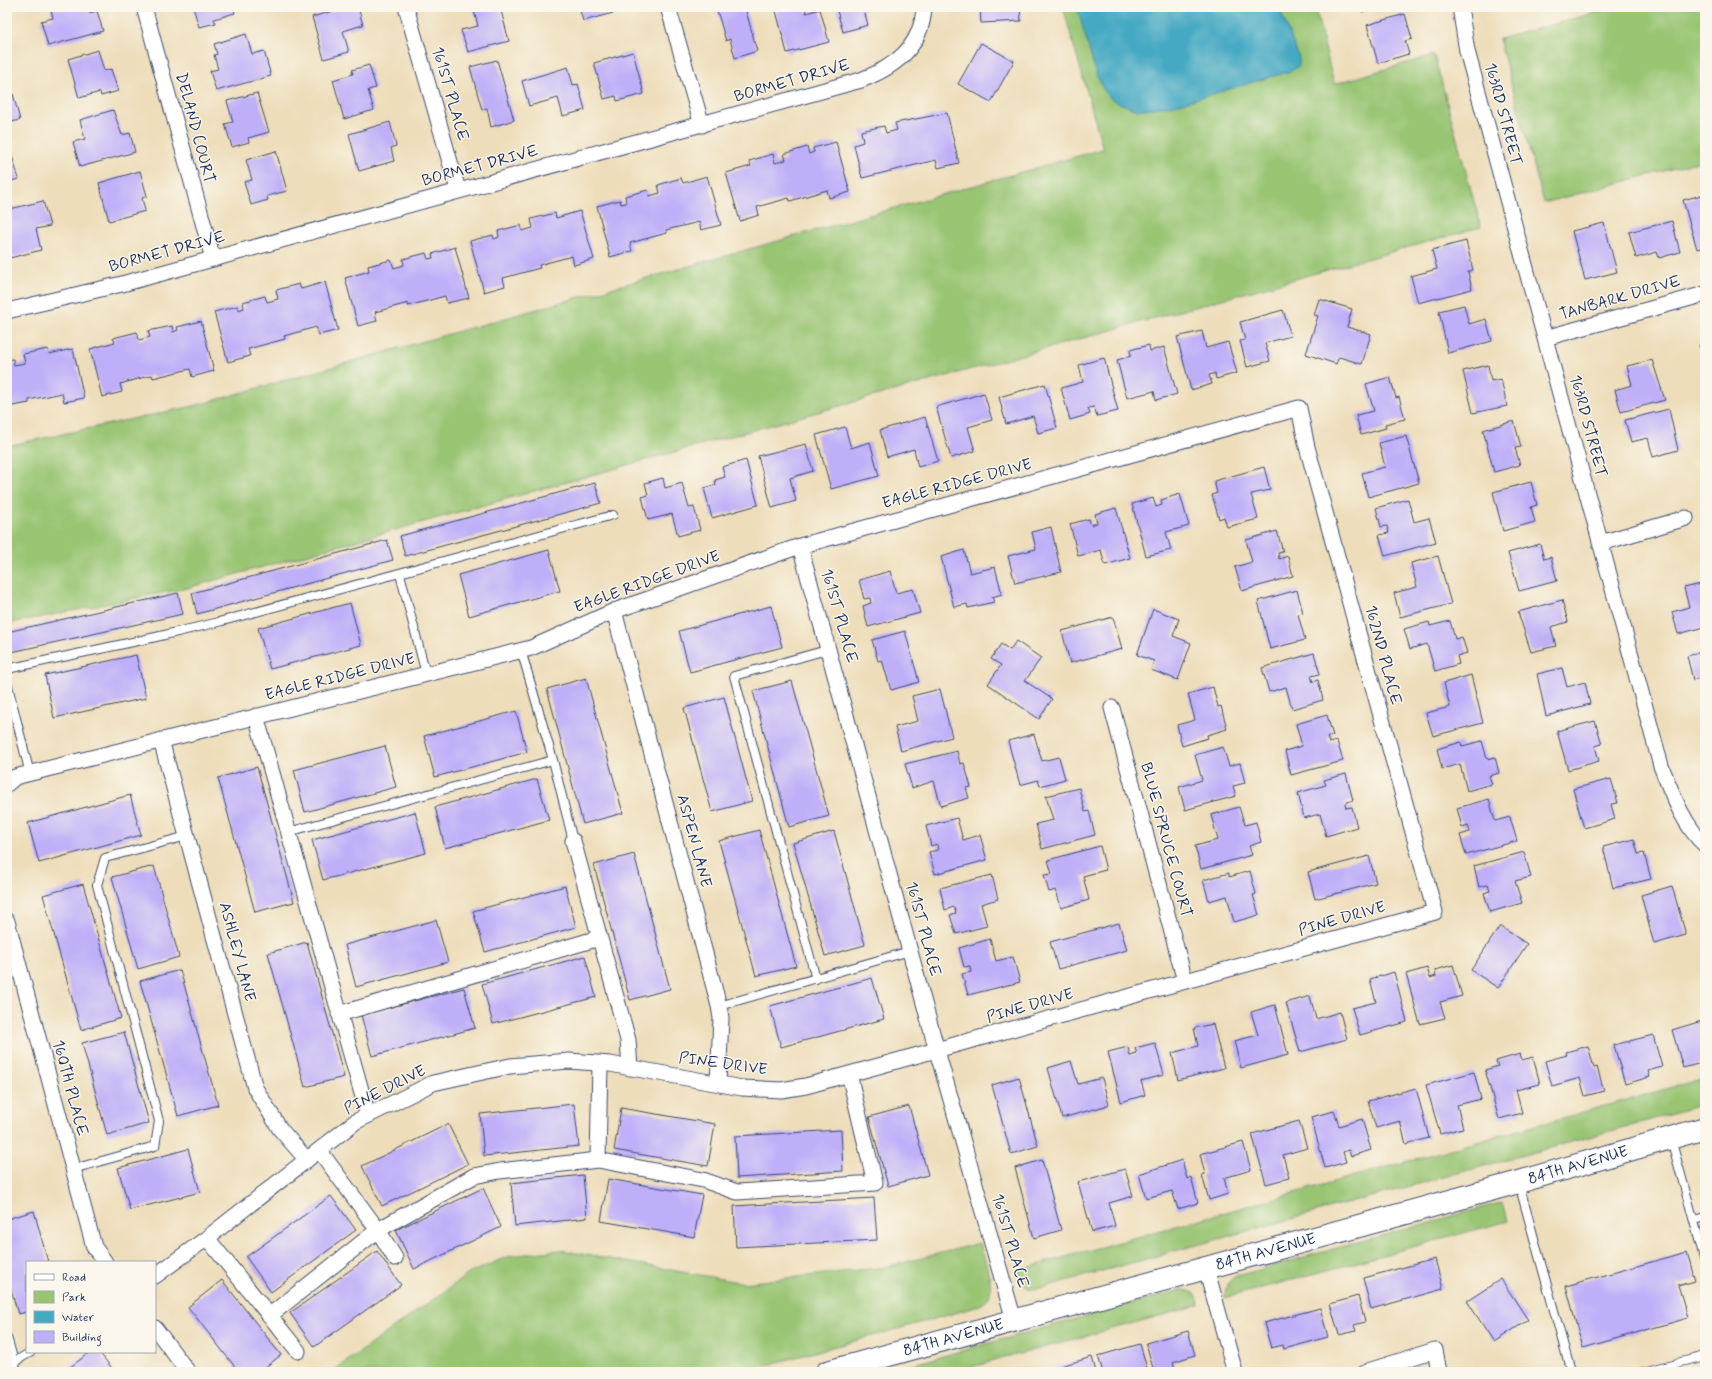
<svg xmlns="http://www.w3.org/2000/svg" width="1712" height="1379" viewBox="0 0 1712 1379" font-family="Mynerve,sans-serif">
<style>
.green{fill:#99c573;stroke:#5a7a68}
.water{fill:#44a9c3;stroke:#306c90}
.building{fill:#beaff8}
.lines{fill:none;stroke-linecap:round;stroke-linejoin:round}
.lane-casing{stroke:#3a496c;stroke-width:10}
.street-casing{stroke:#3a496c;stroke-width:17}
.secondary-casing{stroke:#3a496c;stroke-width:24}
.lane{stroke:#fff;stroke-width:8}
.street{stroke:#fff;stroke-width:15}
.secondary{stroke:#fff;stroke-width:22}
.labels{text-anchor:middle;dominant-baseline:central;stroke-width:3;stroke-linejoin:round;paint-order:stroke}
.street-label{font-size:16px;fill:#1b2f5e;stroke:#fbf7ec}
</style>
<rect width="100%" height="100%" fill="#fbf7ec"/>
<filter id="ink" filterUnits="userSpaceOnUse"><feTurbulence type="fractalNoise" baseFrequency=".025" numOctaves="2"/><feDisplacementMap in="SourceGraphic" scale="8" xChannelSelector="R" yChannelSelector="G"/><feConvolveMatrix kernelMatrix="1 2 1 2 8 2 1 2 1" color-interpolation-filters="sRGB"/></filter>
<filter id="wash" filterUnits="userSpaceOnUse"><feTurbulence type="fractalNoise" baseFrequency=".012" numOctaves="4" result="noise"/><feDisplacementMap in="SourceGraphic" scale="16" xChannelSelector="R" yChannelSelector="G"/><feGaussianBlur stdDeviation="0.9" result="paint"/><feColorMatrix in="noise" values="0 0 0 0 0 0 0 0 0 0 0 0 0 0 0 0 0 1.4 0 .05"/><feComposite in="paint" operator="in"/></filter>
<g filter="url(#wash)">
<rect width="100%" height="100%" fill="#edddba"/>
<path class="green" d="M1063,7h252l19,77 100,-29 47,172 -1294,361 -180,36v-178l191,-41 905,-256z
M1616,7h89v153l-161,43 -45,-164z
M1705,1078v27l-668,184 -10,-1 -5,-6 -3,-12z
M1503,1202l5,19 -283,77c0,-11 2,-16 11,-22z
M980,1243c3,12 16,46 8,55 -4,7 -15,10 -22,12l-224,62h-410l138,-99 39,-17 51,-6 184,33 142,-16z
M1181,1290c14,1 14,3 19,15l-247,67h-68z"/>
<path class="water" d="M1077,7h202l20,51v8l-8,5 -116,34 -38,5 -21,-8 -8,-6 -5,-7 -7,-15z"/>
<g id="blocks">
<path class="building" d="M50,7h38l2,6 7,-2 6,20 -55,15 -7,-25 12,-3z
M193,7h40l2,6 -21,6 2,4 -17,4z
M346,7h12l5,18 -20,6 6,21 -25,7 -12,-42z
M473,7h27l9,34 -41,11 -7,-22 17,-4z
M579,7h32l2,6 -30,8z
M716,7h29l12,44 -22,7 -5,-19 -4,2z
M775,7h30l1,6 14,-4 9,33 -42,11z
M836,7h27l5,18 -25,7z
M980,7h40l1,14 -40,2z
M1360,7h18l-16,5z
M1405,14l7,25 -7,2 4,13 -31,9 -11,-38z
M246,34l6,20 12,-3 7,25 -55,15 -6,-20 8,-2 -4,-14 3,-1 -3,-10z
M981,43l33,18 -23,41 -33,-18z
M98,50l6,21 7,-2 7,22 -17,5 -1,-4 -21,6 -11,-39z
M633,52l11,42 -27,7 -1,-5 -12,3 -10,-36z
M497,60l17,60 -23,7 -4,-19 -5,2 -12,-43z
M369,65l7,23 -8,2 6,20 -30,9 -11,-39 20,-6 -1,-4z
M568,67l5,18 5,-1 7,26 -22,6 -5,-18 -29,8 -7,-25z
M257,93l12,39 -21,6 1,4 -17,5 -7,-23 8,-2 -6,-21z
M13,94l7,26 -13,3v-27z
M113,110l9,25 8,-2 5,19 -55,15 -7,-25 12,-3 -5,-19z
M947,113l12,50 -21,5 -2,-8 -74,18 -8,-33 9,-3 -2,-11 23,-5 2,7 11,-3 -2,-7z
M390,122l6,24 -5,2 3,13 -35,10 -10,-37z
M7,140l12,39 -12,3z
M836,142l14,50 -21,6 -2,-8 -37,11 -1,-3 -32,9 2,8 -19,6 -14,-48 25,-7 -2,-5 24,-7 2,9 11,-3 -2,-6 23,-7 2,7 5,-2 -1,-4z
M276,151l11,40 -20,5 1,4 -17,5 -7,-23 8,-2 -6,-20z
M140,171l7,25 -5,2 3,13 -36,10 -10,-38z
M707,176l14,49 -20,5 -2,-8 -33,8 1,3 -37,10 2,8 -22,6 -13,-51 23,-6 1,4 5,-1 -1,-7 23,-6 1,6 11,-3 -2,-8 23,-7 2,5z
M1705,194v53l-8,2 -14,-49z
M7,199l3,10 33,-8 7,25 -14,3 5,21 -31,8 -3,-11z
M580,211l14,48 -20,6 -2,-9 -33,9 1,3 -37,10 2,8 -21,6 -14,-51 23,-6 1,4 5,-2 -1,-6 23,-6 1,6 11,-3 -2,-9 24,-6 1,5z
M1672,221l8,31 -21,6 -2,-6 -21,6 -7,-26z
M1604,223l13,49 -32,8 -13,-49z
M1466,241l7,29 -5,2 4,17 -54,14 -7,-27 26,-7 -5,-19z
M455,247l14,51 -22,5 -2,-7 -37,10v-3l-33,9 2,9 -19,5 -13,-48 24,-7 -1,-5 23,-6 3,8 10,-3 -1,-6 23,-6 2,6 5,-1 -1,-4z
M325,282l13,48 -19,5 -3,-8 -32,9 1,3 -37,10 2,7 -22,6 -14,-50 24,-6 1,4 5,-2 -1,-6 22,-6 2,6 11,-3 -2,-9 23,-6 2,5z
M1319,299l33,10 -5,18 24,7 -9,30 -23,-7 -3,7 -30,-10 12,-38 -4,-1z
M1464,305l5,19 17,-5 6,22 -44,12 -9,-42z
M1283,310l8,26 -26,7 5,18 -23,6 -7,-26 5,-1 -5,-18z
M201,321l13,50 -22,6 -2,-8 -37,9 -1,-3 -32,9 2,8 -20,5 -12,-48 25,-7 -2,-4 24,-6 2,8 11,-3 -2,-6 24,-5 1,6 5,-2 -1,-3z
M1202,331l4,17 22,-6 9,31 -21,6 -1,-6 -6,2 3,9 -21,6 -14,-53z
M1705,344v21l-6,-20z
M1149,345l1,6 14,-4 13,47 -21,6 -2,-9 -27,7 -10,-38 14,-4 -1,-6z
M48,349l1,5 24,-5 11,49 -20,4 -2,-9 -33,7v3l-22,4v-47l6,-1 1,6 11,-2 -2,-9z
M1104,358l14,53 -21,5 -3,-9 -6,1 2,6 -20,6 -9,-32 22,-6 -4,-17z
M1652,360l13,40 -44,12 -6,-22 17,-5 -5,-19z
M1488,365l3,16 10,-2 6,27 -34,7 -10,-42z
M1390,377l6,21 3,-1 6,22 -20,5 1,4 -25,7 -5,-20 18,-4 -8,-27z
M1045,384l12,44 -19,5 -5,-17 -27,8 -7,-27z
M984,393l8,27 -24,7 7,24 -24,7 -15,-51z
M1669,409l9,41 -25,7 -5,-19 -17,4 -6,-22z
M925,417l13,44 -20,6 -4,-18 -27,8 -7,-27z
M1514,421l7,26 -6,1 5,17 -26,7 -11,-42z
M845,427l6,21 19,-6 9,34 -48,13 -15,-54z
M1406,436l13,47 -51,14 -6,-24 23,-6 -6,-24z
M806,444l7,27 -23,7 6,23 -24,7 -14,-52z
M746,460l12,45 -46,13 -8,-30 12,-3 -1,-5 10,-3 -3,-10z
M1264,467l6,23 -19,4 7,25 -31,8 -3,-10 -5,2 -7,-24 5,-2 -3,-12z
M663,478l2,10 17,-5 7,25 5,-1 6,23 -22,6 -6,-22 -24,6 -6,-23 6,-2 -3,-12z
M1531,482l6,23 -6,2 4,15 -32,9 -10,-39z
M595,483l6,20 -196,53 -5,-20z
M1180,494l9,32 -23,6 5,18 -25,6 -14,-52 21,-6 3,9 6,-2 -1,-5z
M1408,499l6,23 15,-4 7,24 -51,14 -6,-21 10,-2 -2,-7 -6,1 -5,-19z
M1116,508l14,50 -25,7 -4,-15 -23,6 -8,-32 19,-5 2,6 6,-2 -2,-9z
M1051,527l10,45 -46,11 -7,-27 28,-7 -4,-17z
M1277,531l6,21 -5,1 1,6 9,-3 5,20 -51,15 -7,-24 17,-5 -6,-22z
M387,540l6,20 -196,54 -5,-21z
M1540,544l4,15 7,-2 6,24 -38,10 -11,-38z
M549,550l11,41 -91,25 -11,-41z
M964,550l6,23 25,-6 7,27 -10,3 2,5 -26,6 -1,-4 -13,3 -13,-50z
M1438,556l13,48 -51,13 -6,-24 23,-6 -6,-24z
M890,571l6,22 17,-4 7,24 -52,14 -5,-21 8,-3 -1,-5 -6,1 -5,-19z
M1705,583v44l-27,7 -6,-22 17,-5 -5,-19z
M1297,590l6,23 -5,1 7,26 -35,9 -12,-48z
M178,593l5,21 -176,39v-21z
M1562,600l6,22 -17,5 5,19 -25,6 -13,-40z
M350,603l11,42 -91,24 -12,-41z
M771,606l11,41 -92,25 -11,-41z
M1153,609l26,10 -6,17 18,7 -13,37 -27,-10 3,-9 -17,-6z
M1113,617l9,32 -52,14 -8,-32z
M1450,621l5,18 7,-2 5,16 -10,3 2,8 -24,7 -8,-27 -17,5 -6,-20 25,-7 1,4z
M905,631l14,51 -28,8 -9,-30 -4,1 -6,-21z
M1016,641l25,17 -16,23 27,18 -13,20 -51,-35 13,-19 -10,-6 10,-15 9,6z
M1705,651v43l-5,-16 -7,2 -6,-24z
M1314,653l6,21 -9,2 2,6 5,-2 5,20 -31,9 -6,-22 -17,5 -7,-24z
M136,655l10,43 -92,20 -9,-43z
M1562,668l5,19 18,-5 5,22 -44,12 -9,-42z
M1471,675l12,48 -50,13 -7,-23 24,-6 -6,-24z
M586,678l37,135 -40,11 -36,-135z
M792,681l37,135 -40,11 -36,-136z
M1213,687l5,20 3,-1 6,23 -20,6 1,3 -26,8 -5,-21 18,-5 -7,-26z
M940,689l12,48 -51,14 -6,-24 23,-6 -6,-25z
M724,697l28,104 -40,11 -28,-104z
M516,711l11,41 -92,25 -11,-41z
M1327,715l6,21 -6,1 2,6 8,-2 6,20 -52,14 -6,-24 17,-5 -6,-22z
M1595,721l7,23 -7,2 4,15 -31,9 -11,-39z
M1034,734l8,27 17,-4 6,22 -25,7 -2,-6 -18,5 -12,-44z
M1482,741l5,18 8,-2 4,16 -10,3 3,8 -25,7 -7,-27 -18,5 -5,-20 24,-7 1,4z
M385,746l11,41 -91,25 -11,-42z
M1223,747l6,19 11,-3 5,20 -12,3 3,10 -51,14 -6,-23 23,-7 -7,-25z
M957,751l3,13 4,-1 7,24 -5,1 3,10 -28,8 -7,-25 -22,7 -7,-24z
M257,767l37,135 -39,10 -37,-134z
M1346,774l7,26 -8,3 1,5 6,-1 5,20 -31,9 -6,-22 -16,4 -6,-25 28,-8 -2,-5z
M537,779l12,41 -104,28 -10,-41z
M1611,779l7,24 -7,1 4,15 -31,9 -11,-39z
M1079,788l6,24 4,-1 6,24 -53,14 -6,-25 17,-4 -7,-24z
M130,795l11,40 -102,28 -11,-40z
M1489,799l6,22 15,-4 7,24 -51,14 -6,-20 10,-3 -2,-7 -6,2 -5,-19z
M1239,807l6,18 11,-3 5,20 -12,4 3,9 -51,14 -6,-23 23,-6 -7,-25z
M415,812l11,41 -103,27 -11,-40z
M957,818l6,22 17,-5 7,25 -52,14 -6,-22 9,-2 -1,-6 -6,2 -5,-20z
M759,830l37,136 -40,10 -37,-135z
M834,831l31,114 -40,11 -32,-113z
M1634,839l4,15 6,-1 7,26 -38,9 -10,-41z
M1100,846l6,24 -23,6 6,24 -28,8 -5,-18 -7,2 -5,-17 8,-1 -4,-14z
M1524,852l7,25 -16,4 7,22 -32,9 -6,-19 6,-2 -2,-6 -9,2 -5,-21z
M634,854l36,135 -40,11 -36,-135z
M1369,856l7,27 -61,16 -7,-27z
M154,866l25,91 -41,12 -26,-92z
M1250,871l6,23 -3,1 6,20 -25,7 -7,-26 -18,5 -6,-21 26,-7v4z
M992,875l6,24 -17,5 6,22 -31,8 -6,-19 6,-2 -2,-6 -9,3 -5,-22z
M83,884l38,134 -40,12 -38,-135z
M565,886l11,41 -91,25 -12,-41z
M1672,886l14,49 -32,9 -13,-49z
M436,920l12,42 -92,25 -11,-42z
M1119,923l8,27 -69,19 -8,-27z
M1500,926l27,18 -29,44 -27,-18z
M990,939l6,22 17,-4 7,25 -52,13 -6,-21 9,-2 -1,-6 -6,1 -5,-19z
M307,942l37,135 -39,10 -37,-134z
M585,956l11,41 -103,27 -11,-40z
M1453,965l9,31 -22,6 5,16 -25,6 -14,-50 21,-6 3,10 6,-2 -1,-6z
M180,970l38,135 -40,11 -38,-135z
M1394,972l13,50 -47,13 -8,-27 24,-6 -6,-23z
M872,978l12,41 -103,28 -11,-41z
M464,988l11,40 -103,28 -11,-41z
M1310,996l6,23 24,-7 7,27 -47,13 -14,-49z
M1275,1005l13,50 -47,13 -7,-27 24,-6 -7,-23z
M1705,1020v42l-22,6 -11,-38z
M1213,1024l11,44 -46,12 -6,-27 26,-7 -4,-18z
M124,1032l25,91 -42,12 -25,-92z
M1653,1035l9,32 -14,4 2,6 -25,7 -11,-39z
M1155,1043l9,32 -23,6 4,14 -24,7 -13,-50 20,-5 2,9 7,-2 -2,-6z
M1588,1046l6,22 3,-1 7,24 -19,5 -5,-18 -28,8 -7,-25 22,-6 -1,-3z
M1520,1054l2,6 11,-3 7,27 -24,6 6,23 -23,6 -14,-49 13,-4 -2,-5z
M1071,1061l7,23 24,-6 7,27 -47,13 -14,-50z
M1474,1072l7,27 -24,6 6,23 -23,6 -14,-49z
M1019,1077l19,69 -27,8 -19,-69z
M1416,1088l13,50 -23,6 -6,-23 -24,7 -8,-27z
M574,1104l5,42 -95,10 -4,-42z
M909,1106l19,69 -40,11 -19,-69z
M621,1108l94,16 -7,42 -94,-16z
M1334,1111l5,15 23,-7 9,31 -20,6 -2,-6 -6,2 3,10 -21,6 -14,-51z
M1299,1121l8,27 -24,7 6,23 -23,6 -14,-50z
M448,1124l20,40 -86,42 -20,-40z
M841,1130l2,41 -106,7 -2,-42z
M1243,1142l8,28 -27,8 4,16 -19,6 -7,-25 3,-1 -5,-20z
M188,1149l12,43 -70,18 -12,-42z
M1042,1160l19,70 -27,8 -19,-70z
M1182,1160l5,19 4,-2 7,26 -20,6 -6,-18 -26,7 -7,-24z
M1125,1169l8,27 -24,7 6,23 -23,6 -14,-50z
M583,1175l4,43 -72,8 -4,-43z
M608,1179l94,16 -8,42 -93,-16z
M483,1188l18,39 -87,42 -18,-39z
M331,1196l25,34 -85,62 -25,-35z
M874,1198l3,42 -141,7 -2,-41z
M34,1211l14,51h-21v50l-9,2 -11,-39v-56z
M377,1251l24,34 -87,62 -24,-34z
M1687,1252l8,28 -17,5 10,33 -105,30 -17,-62z
M1435,1259l8,30 -72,20 -8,-31z
M1501,1279l27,41 -34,22 -27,-41z
M222,1280l59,75 -22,17h-20l-51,-65z
M1358,1296l7,26 -11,3 2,6 -17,4 -9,-31z
M1320,1308l8,29 -44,12 -1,-4 -12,3 -7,-25z
M1188,1331l7,24 -22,7 3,10h-22l-8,-29z
M1140,1344l7,24 -14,4h-30l-5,-16z
M90,1352h9l16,20h-51z
M1092,1357l4,15h-45l-1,-3z"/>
</g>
</g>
<g filter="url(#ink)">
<use href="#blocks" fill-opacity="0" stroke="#3a496c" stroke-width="1"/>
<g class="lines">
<defs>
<path id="lane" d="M400,574l26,100
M521,650l32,110 20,81
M7,669l149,-32 59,-14 398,-108
M7,682l23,92
M288,832l265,-72
M816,979l-82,-303 96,-27
M719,1006l191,-55
M1671,1139l34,122
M73,1169l82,-23 4,-25 -62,-236 8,-27 82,-22
M1519,1184l52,188
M1694,1220l11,-3
M7,1337l10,35
M14,1362l17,-10
M1642,1372l63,-16"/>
<path id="street" d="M144,7l69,252
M406,7l52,183
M668,7l34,118
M1460,7l7,44 194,715c11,27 22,59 44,79
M7,311l115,-27 739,-204c34,-13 61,-33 63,-73
M1545,338l160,-44
M1601,543l85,-25
M800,546l137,505 77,269
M614,611l105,395 2,12 -3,65
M1112,708l73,273
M256,716l112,399
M161,740l94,348 25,41 27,31
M7,784l8,-7 516,-129 83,-37 186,-65 499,-138 8,39 128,465 -629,174 -25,4 -39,-2 -132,-24 -41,-3 -59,5 -77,17 -78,39 -148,116 -52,38
M573,841l55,199 2,28
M7,921l87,326 11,15
M339,1014l260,-76
M319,1150l59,80 17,28
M598,1160l2,-97
M207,1238l91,113
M1206,1268l29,104
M269,1316l109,-86 96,-54 26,-5 98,-11 105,20 34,12 138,-9 -26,-109
M155,1328l33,44
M1365,1372l70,-22 4,22"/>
<g id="secondary">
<path id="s1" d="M827,1372l692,-190 186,-54"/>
</g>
</defs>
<use href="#lane" class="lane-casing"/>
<use href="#street" class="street-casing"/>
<use href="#secondary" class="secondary-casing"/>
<use href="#lane" class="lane"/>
<use href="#street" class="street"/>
<use href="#secondary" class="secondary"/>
</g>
</g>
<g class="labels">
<g class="street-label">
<text transform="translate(792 81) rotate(-16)">BORMET DRIVE</text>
<text transform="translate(450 94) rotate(74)">161ST PLACE</text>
<text transform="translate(1503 114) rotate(75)">163RD STREET</text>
<text transform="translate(195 128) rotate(75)">DELAND COURT</text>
<text transform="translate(480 166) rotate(-15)">BORMET DRIVE</text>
<text transform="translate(167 252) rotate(-15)">BORMET DRIVE</text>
<text transform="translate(1620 298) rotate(-16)">TANBARK DRIVE</text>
<text transform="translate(1588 426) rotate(75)">163RD STREET</text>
<text transform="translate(957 484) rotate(-15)">EAGLE RIDGE DRIVE</text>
<text transform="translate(647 582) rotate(-20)">EAGLE RIDGE DRIVE</text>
<text transform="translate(839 616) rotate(74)">161ST PLACE</text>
<text transform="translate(1383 655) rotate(75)">162ND PLACE</text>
<text transform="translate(340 677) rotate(-14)">EAGLE RIDGE DRIVE</text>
<text transform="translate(1166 840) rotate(75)">BLUE SPRUCE COURT</text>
<text transform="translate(694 841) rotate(75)">ASPEN LANE</text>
<text transform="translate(1342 919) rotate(-16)">PINE DRIVE</text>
<text transform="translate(923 929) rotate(75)">161ST PLACE</text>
<text transform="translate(237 952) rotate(75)">ASHLEY LANE</text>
<text transform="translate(1030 1006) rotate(-16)">PINE DRIVE</text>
<text transform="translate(723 1064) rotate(8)">PINE DRIVE</text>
<text transform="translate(70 1088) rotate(75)">160TH PLACE</text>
<text transform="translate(385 1090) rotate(-27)">PINE DRIVE</text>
<text stroke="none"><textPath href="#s1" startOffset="779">84TH AVENUE</textPath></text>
<text transform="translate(1010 1241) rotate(74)">161ST PLACE</text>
<text stroke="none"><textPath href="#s1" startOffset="455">84TH AVENUE</textPath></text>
<text stroke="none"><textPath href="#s1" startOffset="131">84TH AVENUE</textPath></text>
</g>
</g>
<rect width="1712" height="1379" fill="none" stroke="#fbf7ec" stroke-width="24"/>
<rect x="26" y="1261" width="130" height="92" fill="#fbf7ec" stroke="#a1a7b3"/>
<rect x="34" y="1274" width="20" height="6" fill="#ffffff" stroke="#a1a7b3"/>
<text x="62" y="1281" font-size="12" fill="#1b2f5e">Road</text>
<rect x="34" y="1291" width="20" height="12" fill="#99c573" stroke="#a1a7b3"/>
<text x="62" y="1301" font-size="12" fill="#1b2f5e">Park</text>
<rect x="34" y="1311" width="20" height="12" fill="#44a9c3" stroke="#a1a7b3"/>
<text x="62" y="1321" font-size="12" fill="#1b2f5e">Water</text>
<rect x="34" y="1331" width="20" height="12" fill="#beaff8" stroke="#a1a7b3"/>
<text x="62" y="1341" font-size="12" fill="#1b2f5e">Building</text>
</svg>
